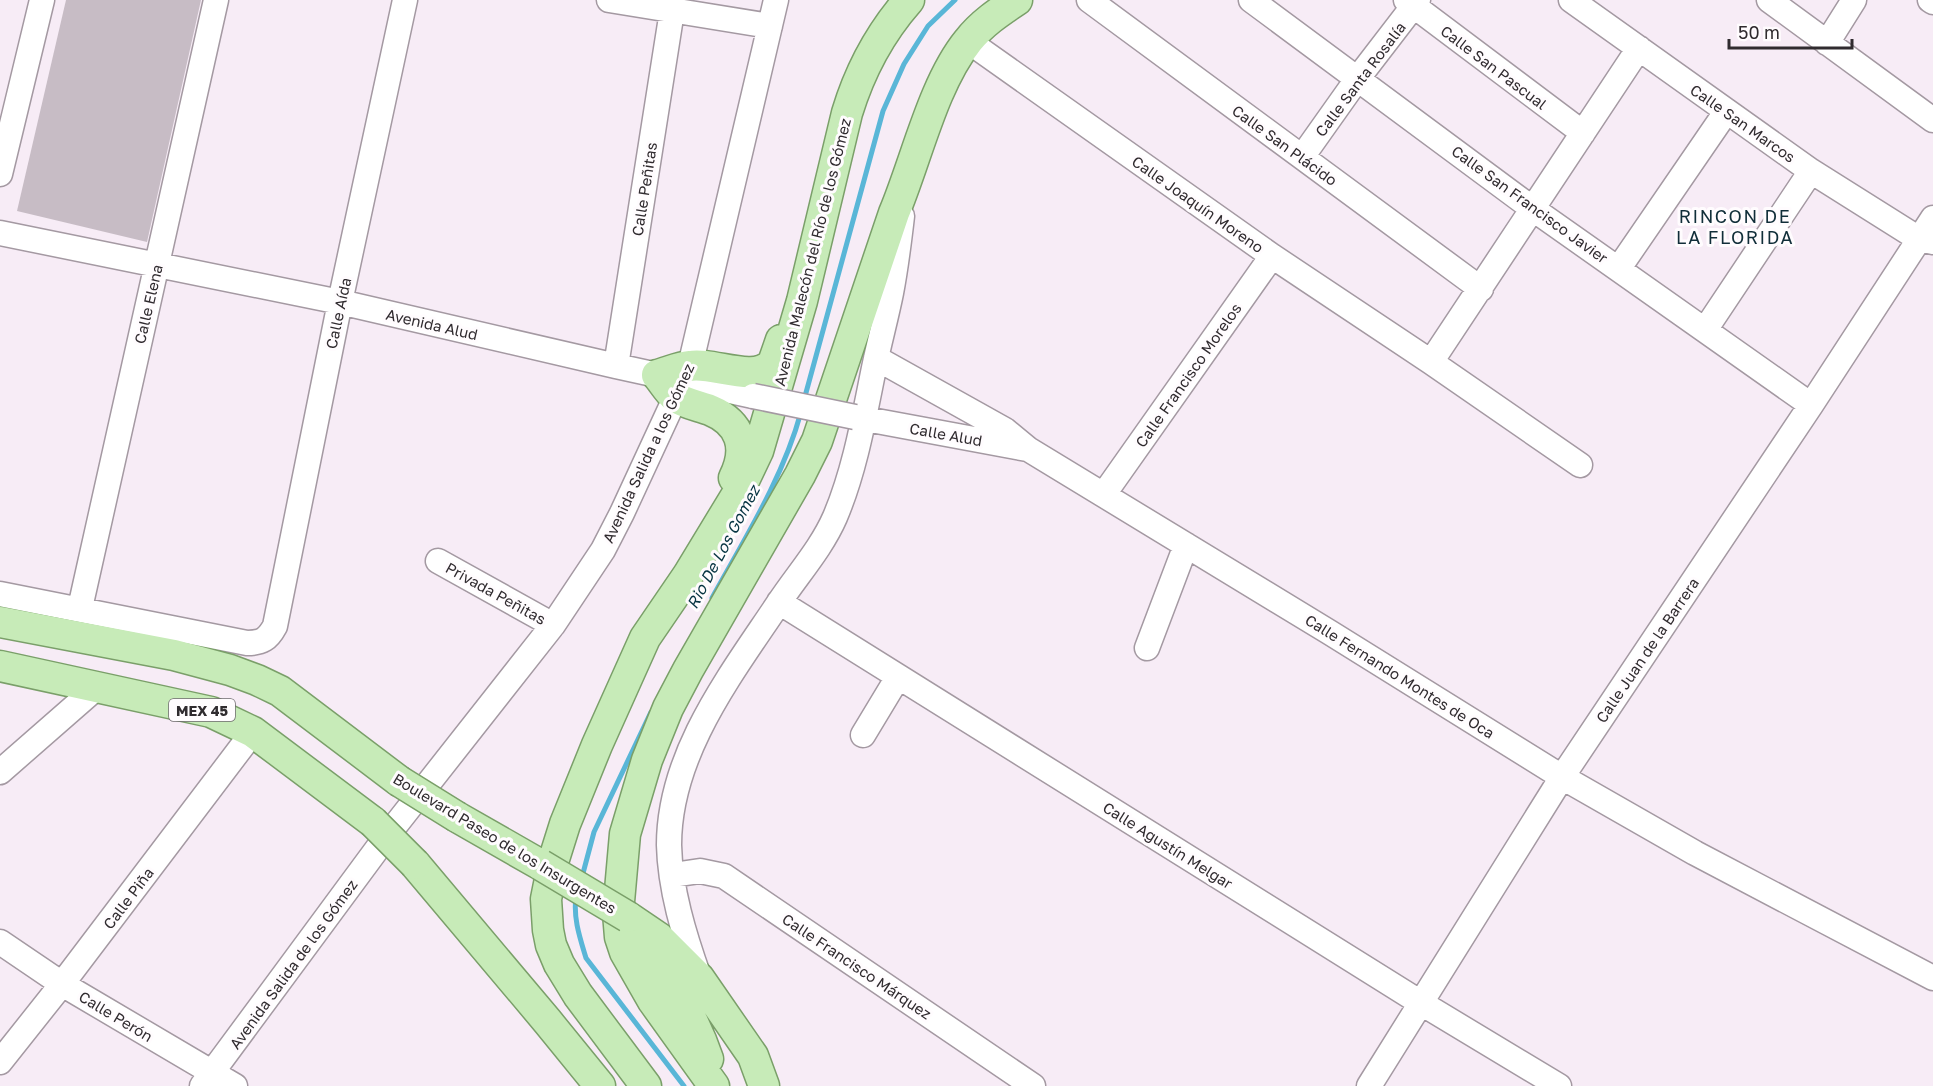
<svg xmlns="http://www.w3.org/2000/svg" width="1933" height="1086" viewBox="0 0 1933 1086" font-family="'Golos Text',sans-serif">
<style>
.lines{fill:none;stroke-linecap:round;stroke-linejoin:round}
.stream{stroke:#59b6d7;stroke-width:5}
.building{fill:#c7bcc5}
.minor-casing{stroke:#a499a2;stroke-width:27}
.major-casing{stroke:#7a9f69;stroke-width:33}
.minor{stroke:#fff;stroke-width:24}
.major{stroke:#c7ebb8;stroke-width:30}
.minor-bridge-casing{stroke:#a499a2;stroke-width:27;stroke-linecap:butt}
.major-bridge-casing{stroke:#7a9f69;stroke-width:33;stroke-linecap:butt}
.minor-bridge{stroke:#fff;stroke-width:24}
.major-bridge{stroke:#c7ebb8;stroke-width:30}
.labels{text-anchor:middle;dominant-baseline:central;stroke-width:6;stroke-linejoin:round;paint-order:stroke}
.shield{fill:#fffcfe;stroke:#6e6a6d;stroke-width:1.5}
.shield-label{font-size:14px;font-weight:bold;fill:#302b2f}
.street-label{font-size:15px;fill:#302b2f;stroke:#fffcfe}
.water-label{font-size:16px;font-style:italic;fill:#073442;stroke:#fffcfe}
.quarter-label{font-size:18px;letter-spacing:1.5px;fill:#112e39;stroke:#fffcfe}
</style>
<rect width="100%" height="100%" fill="#f7ecf6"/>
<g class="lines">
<path class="stream" d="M804,400l79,-289 21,-47 24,-38 27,-26
M712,598c33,-60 71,-120 89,-186
M582,877l12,-45 57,-120
M576,897c-3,21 4,41 10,61l98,128"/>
</g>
<path class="building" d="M66,0h135l-54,242 -130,-31z"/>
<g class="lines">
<defs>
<path id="minor" d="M609,0l161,26
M1089,0l392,289
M1251,0l282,209 278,196
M1406,0l177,133
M1571,0l240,171 108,68 14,3
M1769,0l164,120
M1930,0l3,2
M968,41l304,215 159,106 149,103
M1827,43l27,-43
M1302,157l56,-79 60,-78
M0,174l42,-174
M0,233l340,69 276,64 137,30
M1619,268l107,-156
M1705,330l106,-159
M876,358l129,72 23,19 301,183 233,145 133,76 238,125
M1431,362l208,-314
M616,366l56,-355
M855,417l172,32
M1104,494l168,-238
M438,561l115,64
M0,594l247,49c15,0 21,-4 28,-17l65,-324 65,-302
M779,602l642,401 138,83
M80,608l136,-608
M1147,648l39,-103
M863,735l35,-58
M0,772l96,-84
M673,875l27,-4 24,5 309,210
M0,942l62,42 173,102
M699,977c-15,-42 -29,-88 -30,-132 0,-91 61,-169 109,-241 19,-29 43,-55 57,-87 20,-47 29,-100 39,-149 5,-25 12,-50 17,-75 5,-26 8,-51 11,-77
M0,1062l62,-78 191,-252
M202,1086l181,-245 170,-216 50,-75 19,-37 68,-147 86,-366
M1369,1086l193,-309 249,-372 122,-187"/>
<path id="major" d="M734,478c15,-30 7,-55 -24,-68 -11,-4 -26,-7 -35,-13 -7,-6 -12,-15 -18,-22 11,-3 22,-8 33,-9 25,-4 64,18 83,-3l8,-23
M0,622l174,33 56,15 27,10 23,11 119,90
M0,666l211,46 42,20 120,90
M457,817l84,48
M415,864l133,158 52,64
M628,917l31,21 40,40 54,78 11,30
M642,939c26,38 51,75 66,120
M646,1086l-68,-91 -19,-31 -8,-19 -3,-15 -2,-31 8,-40 11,-35 32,-79 48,-107 43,-63 51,-84 19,-40 44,-150 45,-188c13,-43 32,-79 62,-113
M714,1086l-61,-85 -28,-49 -5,-15 -2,-24 7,-79 22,-74 21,-52 20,-38 112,-195 17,-34 77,-228c22,-52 39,-129 74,-172 13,-17 31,-29 49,-41"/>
</defs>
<use href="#minor" class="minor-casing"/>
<use href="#major" class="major-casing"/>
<use href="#minor" class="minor"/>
<use href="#major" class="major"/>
<defs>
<path id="minor-bridge" d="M753,396l102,21"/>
<path id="major-bridge" d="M399,781l58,36
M373,822l42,42
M541,865l87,52"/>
</defs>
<use href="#minor-bridge" class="minor-bridge-casing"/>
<use href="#major-bridge" class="major-bridge-casing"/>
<use href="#minor-bridge" class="minor-bridge"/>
<use href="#major-bridge" class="major-bridge"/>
</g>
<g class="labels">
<rect class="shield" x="169" y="699" width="66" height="22" rx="4.5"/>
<g class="shield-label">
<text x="202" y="710">MEX 45</text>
</g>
<g class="street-label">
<text transform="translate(1494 67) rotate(37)">Calle San Pascual</text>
<text transform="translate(1360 79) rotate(-53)">Calle Santa Rosalía</text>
<text transform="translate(1743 123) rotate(35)">Calle San Marcos</text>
<text transform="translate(1285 145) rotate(36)">Calle San Plácido</text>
<text transform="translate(644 189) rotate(-81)">Calle Peñitas</text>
<text transform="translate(1198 204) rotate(35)">Calle Joaquín Moreno</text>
<text transform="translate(1530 204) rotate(36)">Calle San Francisco Javier</text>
<text transform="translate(812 252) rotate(-76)">Avenida Malecón del Río de los Gómez</text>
<text transform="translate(148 304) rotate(-77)">Calle Elena</text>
<text transform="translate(338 313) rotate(-78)">Calle Aída</text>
<text transform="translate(432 324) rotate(13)">Avenida Alud</text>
<text transform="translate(1188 375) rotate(-55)">Calle Francisco Morelos</text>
<text transform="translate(946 434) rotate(10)">Calle Alud</text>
<text transform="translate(648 453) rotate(-65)">Avenida Salida a los Gómez</text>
<text transform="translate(496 593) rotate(29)">Privada Peñitas</text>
<text transform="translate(1647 650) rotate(-56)">Calle Juan de la Barrera</text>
<text transform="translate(1400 676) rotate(32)">Calle Fernando Montes de Oca</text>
<text transform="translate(505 843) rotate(31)">Boulevard Paseo de los Insurgentes</text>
<text transform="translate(1168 845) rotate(32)">Calle Agustín Melgar</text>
<text transform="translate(128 898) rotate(-53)">Calle Piña</text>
<text transform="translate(293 964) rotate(-54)">Avenida Salida de los Gómez</text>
<text transform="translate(857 966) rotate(34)">Calle Francisco Márquez</text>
<text transform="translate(116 1016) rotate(31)">Calle Perón</text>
</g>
<g class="water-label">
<text transform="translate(723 547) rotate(-62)">Rio De Los Gomez</text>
</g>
<g class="quarter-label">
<text x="1735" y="216">RINCON DE<tspan x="1735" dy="21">LA FLORIDA</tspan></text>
</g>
</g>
<path d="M1729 39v9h123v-9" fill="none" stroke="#302b2f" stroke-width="3"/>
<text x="1738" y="39" font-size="18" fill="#302b2f" stroke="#fffcfe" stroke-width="4.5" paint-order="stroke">50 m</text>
</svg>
